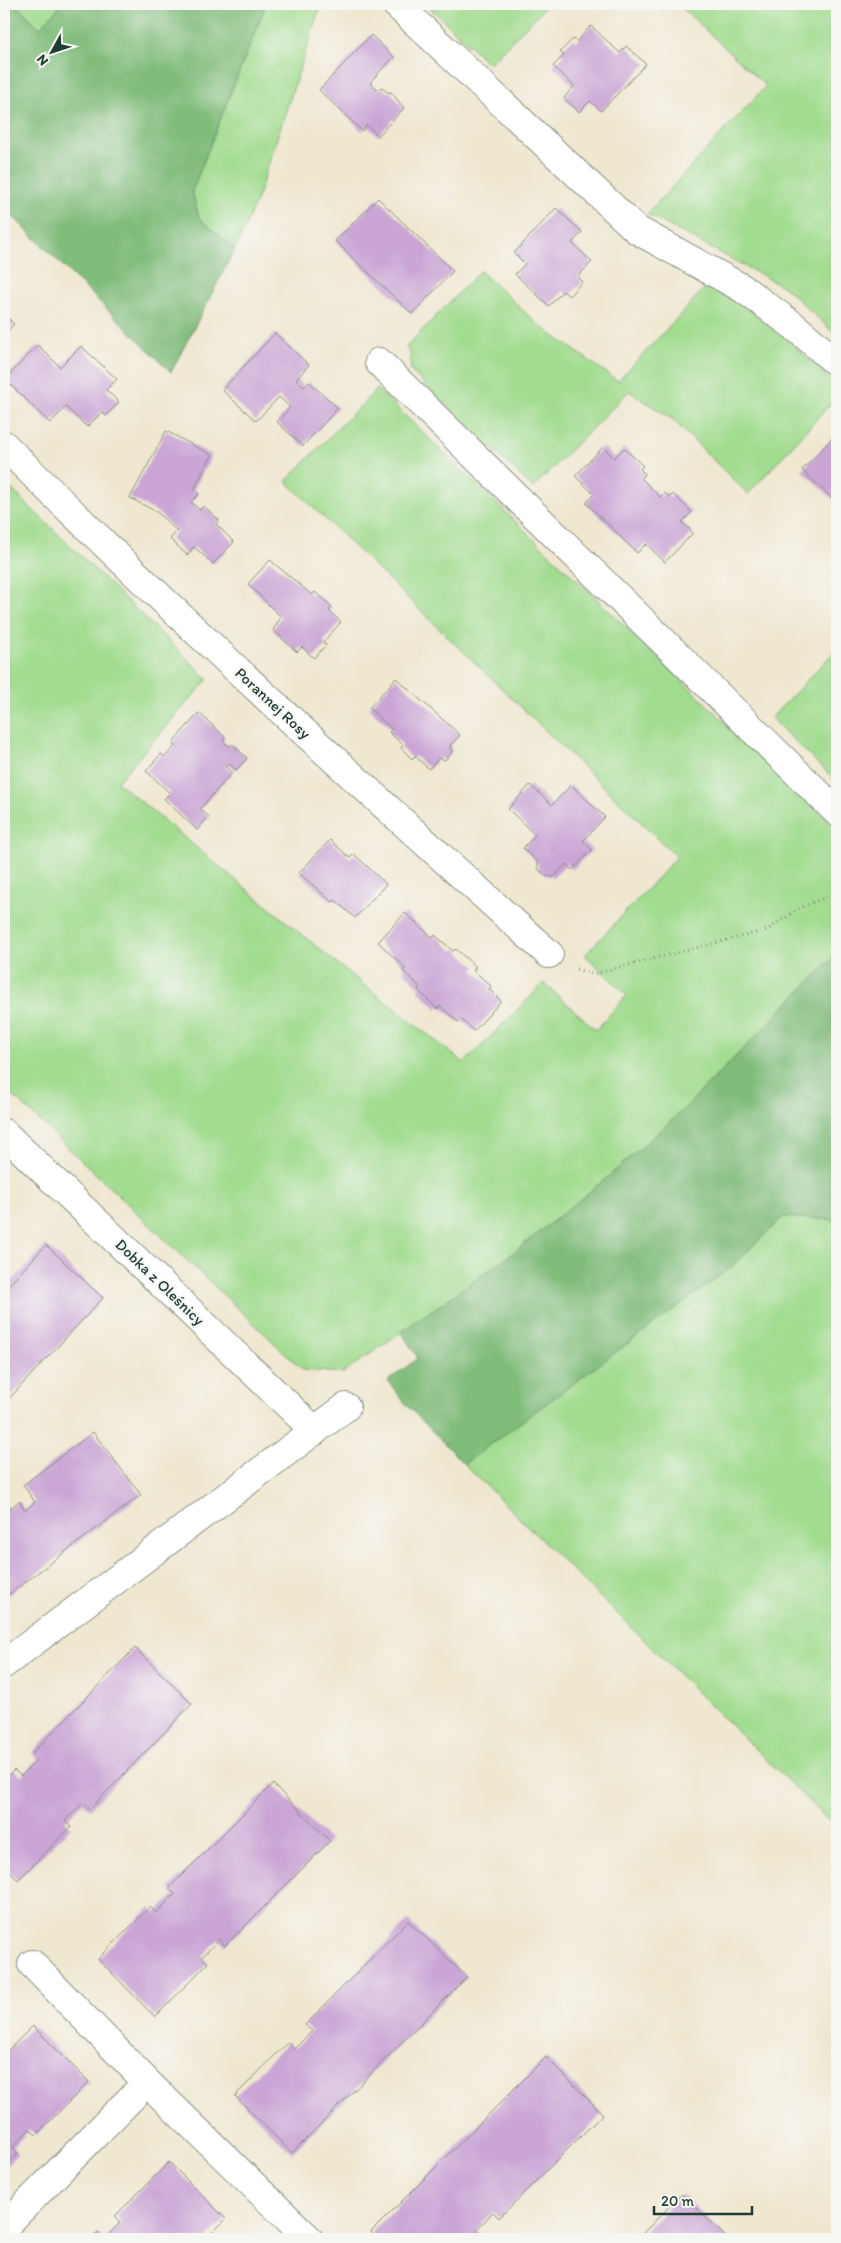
<svg xmlns="http://www.w3.org/2000/svg" width="841" height="2243" viewBox="0 0 841 2243" font-family="Itim,sans-serif">
<style>
.green{fill:#a1dc8f;stroke:#608c62}
.forest{fill:#80bc7a;stroke:#507c57}
.building{fill:#caa5d6}
.lines{fill:none;stroke-linecap:round;stroke-linejoin:round}
.minor-casing{stroke:#889282;stroke-width:30}
.path{stroke:#889282;stroke-width:3;stroke-dasharray:1 4;stroke-linecap:butt}
.minor{stroke:#fff;stroke-width:28}
.labels{text-anchor:middle;dominant-baseline:central;stroke-width:4;stroke-linejoin:round;paint-order:stroke}
.street-label{font-size:16px;fill:#1f3d34;stroke:#f6f6f2}
</style>
<rect width="100%" height="100%" fill="#f6f6f2"/>
<filter id="ink" filterUnits="userSpaceOnUse"><feTurbulence type="fractalNoise" baseFrequency=".02" numOctaves="2"/><feDisplacementMap in="SourceGraphic" scale="10" xChannelSelector="R" yChannelSelector="G"/><feConvolveMatrix kernelMatrix="1 2 1 2 8 2 1 2 1" color-interpolation-filters="sRGB"/></filter>
<filter id="wash" filterUnits="userSpaceOnUse"><feTurbulence type="fractalNoise" baseFrequency=".0096" numOctaves="4" result="noise"/><feDisplacementMap in="SourceGraphic" scale="20" xChannelSelector="R" yChannelSelector="G"/><feGaussianBlur stdDeviation="1.12" result="paint"/><feColorMatrix in="noise" values="0 0 0 0 0 0 0 0 0 0 0 0 0 0 0 0 0 1.4 0 .05"/><feComposite in="paint" operator="in"/></filter>
<g filter="url(#wash)">
<rect width="100%" height="100%" fill="#f0e7d0"/>
<path class="green" d="M15,4h47l-22,24z
M266,4h55l-64,195 -22,50 -36,-31 -7,-27z
M426,4h122l-59,60z
M678,4h157l2,2v330l-51,-48 -139,-74 119,-128z
M480,271l60,55 78,55 89,-95 59,33 71,67v11l-89,97 -76,-75 -43,-28 -96,97 -122,-117 -1,-18 -4,-6z
M377,389l460,440v125l-156,158 -73,65 -96,77 -169,119 -40,-3 -299,-283v-605l204,197 -91,103 223,184 124,97 80,-80 52,47 31,-35 -42,-40 92,-98 -391,-376z
M837,649v133l-66,-64z
M783,1217l54,3v609l-373,-365 266,-196z"/>
<path class="forest" d="M4,4h11l25,24 22,-24h204l-74,187 7,27 36,31 -64,123 -167,-164z
M837,954v266l-54,-3 -53,51 -266,196 -60,-62 -16,-21 30,-23 -17,-26 111,-78 96,-77 73,-65z"/>
<g id="blocks">
<path class="building" d="M591,26l29,27 6,-7 20,18 -45,47 -11,-10 -11,11 -15,-14 10,-12 -21,-20 11,-11 -4,-3 13,-13 3,3z
M371,35l23,22 -24,25 8,8 3,-3 6,5h4l13,16 -26,28 -11,-11 -5,6 -43,-41z
M378,198l75,73 -41,43 -77,-73z
M556,208l26,24 -10,11 20,19 -15,15 5,5 -13,14 -6,-5 -14,15 -34,-32 10,-10 -11,-11z
M4,314l10,10 -10,11z
M275,333l34,32 -13,14 8,8 5,-5 29,26 -35,38 -26,-24 13,-15 -11,-10 -23,24 -34,-31z
M38,345l22,22 21,-21 36,33 -11,11 13,12 -13,14 -4,-4 -15,15 -21,-20 -16,16 -45,-44z
M166,431l46,24 -18,34 5,5 -8,8 9,8 4,-4 15,14 -3,4 18,18 -21,22 -19,-17 -7,8 -17,-16 7,-8 -20,-19 -27,-14z
M837,433v70l-35,-33z
M603,447l11,11 10,-10 19,18 -3,3 5,5 -4,4 19,19 4,-4 6,4 3,-3 19,18 -10,10 11,11 -28,29 -19,-18 -9,9 -51,-50 8,-9 -19,-18z
M270,560l42,35 3,-3 17,15 -3,4 12,11 -18,20 3,3 -12,13 -12,-11 -5,5 -24,-22 8,-13 -33,-33z
M396,678l64,57 -10,11 2,6 -7,8 -6,-2 -10,11 -14,-13 -3,3 -11,-11 2,-3 -14,-13 3,-3 -23,-21z
M199,713l26,24 -2,4 7,6 2,-3 15,14 -11,12 -8,-7 -3,3 7,7 -32,36 9,8 -12,13 -33,-31 6,-6 -24,-22 15,-17 4,3 10,-11 -3,-3z
M530,785l22,20 19,-20 34,32 -22,24 9,9 -20,20 -6,-6 -13,14 -1,-2h-6l-8,-7v-6l-15,-15 12,-13 -27,-26z
M330,840l20,18 4,-4 32,30 -31,34 -20,-18 -3,2 -33,-29z
M405,913l28,25 2,-3 18,16 3,-2 20,18 -3,3 18,16 -2,3 12,12 -27,30 -13,-12 -3,3 -18,-16 -3,3 -19,-19 2,-3 -17,-16 2,-3 -27,-26z
M46,1245l57,53 -99,106v-114z
M93,1432l48,63 -137,103v-96l5,7 10,-8 6,9 10,-8 -12,-17z
M135,1648l57,56 -102,105 -7,-6 -18,18 6,6 -53,53 -14,-14v-86l10,-10 7,6 17,-17 -6,-6z
M273,1784l57,57 -105,105 -6,-7 -17,18 6,6 -53,54 -57,-58 52,-52 6,6 19,-19 -6,-6z
M408,1921l59,56 -175,176 -57,-57 53,-54 6,7 18,-18 -7,-6z
M33,2026l56,56 -53,53 -6,-6 -17,18 5,6 -14,15v-114z
M546,2057l57,57 -104,104 -6,-6 -17,18 6,6 -4,3h-100l-7,-7z
M169,2162l57,57 -20,20h-115l7,-6 6,6 17,-17 -6,-6z
M682,2194l46,45h-91z"/>
</g>
</g>
<g filter="url(#ink)">
<use href="#blocks" fill-opacity="0" stroke="#889282" stroke-width="1"/>
<g class="lines">
<defs>
<path id="minor" d="M396,4l241,226 105,58 52,38 43,37
M379,362l458,450
M4,445c176,176 360,343 545,509
M4,1133l311,298
M4,1664l342,-257
M32,1964l115,118 162,157
M4,2227l143,-145"/>
</defs>
<use href="#minor" class="minor-casing"/>
<path class="path" d="M576,969l17,5 174,-44 34,-23 36,-14"/>
<use href="#minor" class="minor"/>
</g>
</g>
<g class="labels">
<g class="street-label">
<text transform="translate(273 703) rotate(43)">Porannej Rosy</text>
<text transform="translate(160 1282) rotate(44)">Dobka z Oleśnicy</text>
</g>
</g>
<rect width="841" height="2243" fill="none" stroke="#f6f6f2" stroke-width="20"/>
<g transform="translate(52 52) rotate(230)" stroke="#f6f6f2" stroke-width="4" paint-order="stroke">
<path d="M0-4L9 19L0 12L-9 19Z" fill="#1f3d34"/>
<text y="-8" font-size="14" font-weight="bold" text-anchor="middle" fill="#1f3d34">N</text>
</g>
<path d="M654 2206v8h98v-8" fill="none" stroke="#1f3d34" stroke-width="2.5"/>
<text x="661" y="2206" font-size="15" fill="#1f3d34" stroke="#f6f6f2" stroke-width="4" paint-order="stroke">20 m</text>
</svg>
